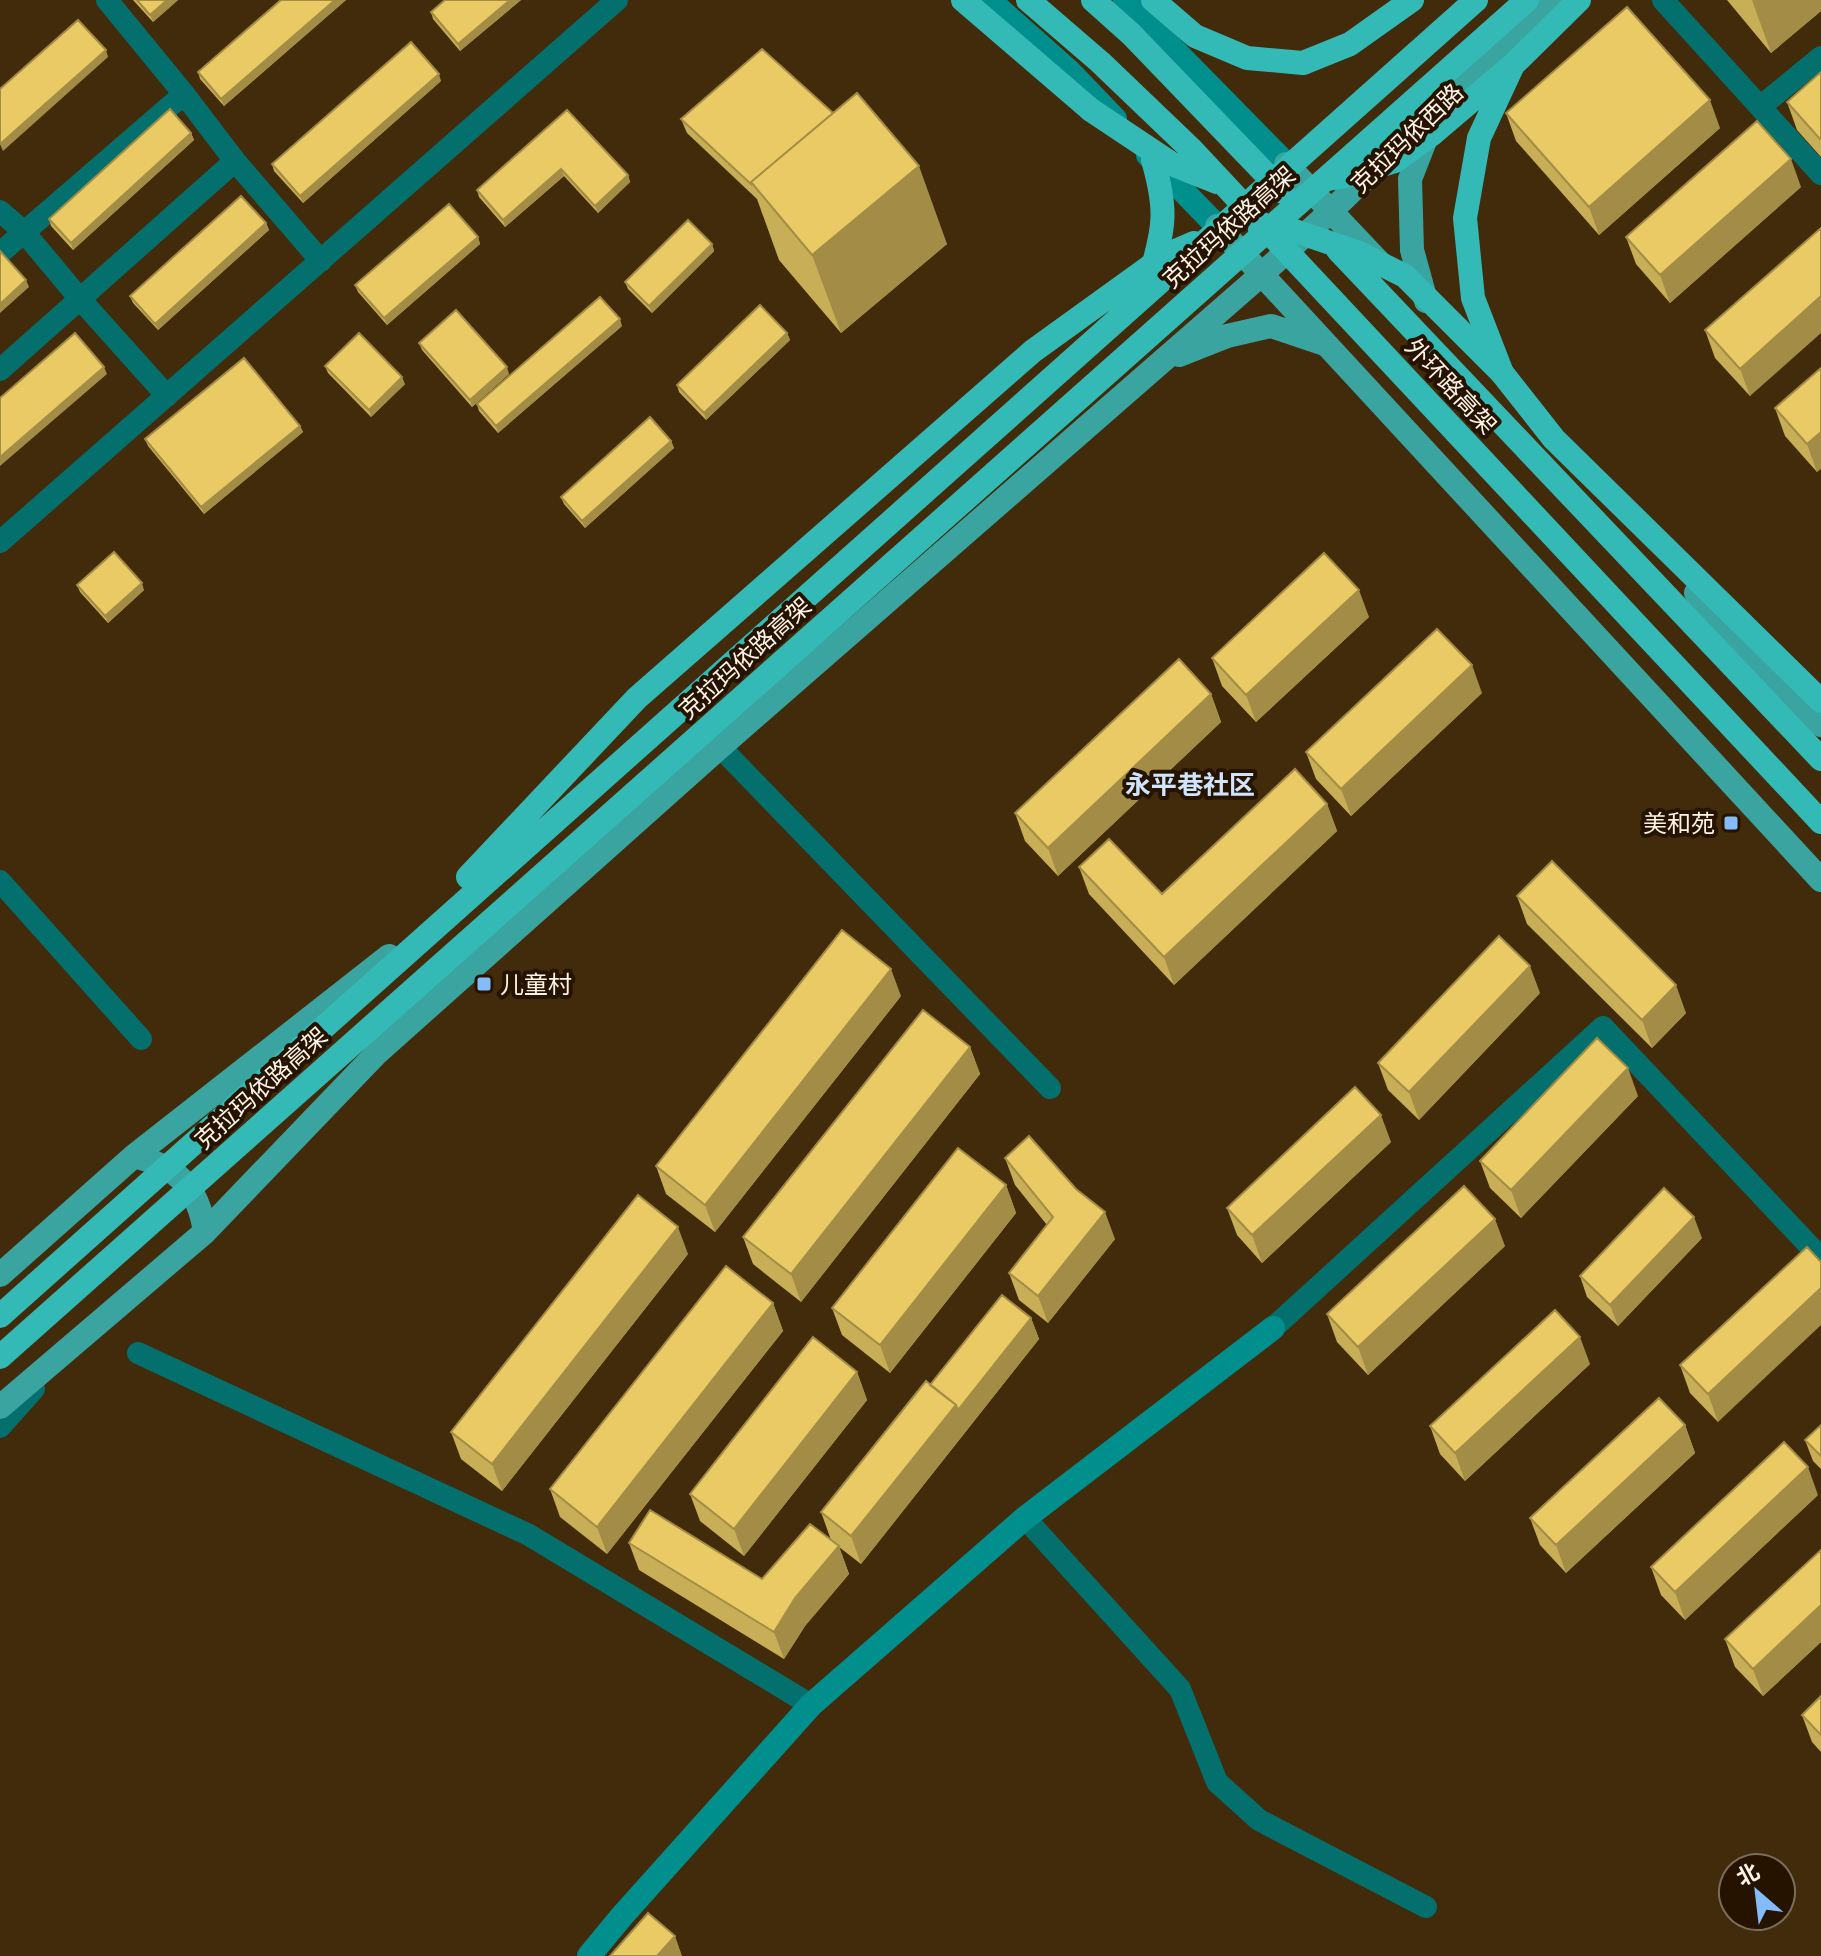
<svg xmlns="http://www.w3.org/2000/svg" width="1821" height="1956" viewBox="0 0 1821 1956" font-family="Cabin,'Noto Sans SC',sans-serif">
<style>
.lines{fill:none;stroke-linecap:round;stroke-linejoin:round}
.street{stroke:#04706e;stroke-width:22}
.secondary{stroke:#008f8c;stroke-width:24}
.primary{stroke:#3aa4a0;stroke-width:24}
.highway{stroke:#33bab6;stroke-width:24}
.highway-bridge{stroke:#33bab6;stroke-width:24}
.wall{fill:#c8ae56}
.shaded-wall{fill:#a38d46}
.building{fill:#e9ca64;stroke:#a38d46;stroke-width:2}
.poi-dot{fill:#84bcfb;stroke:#251300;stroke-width:3}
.labels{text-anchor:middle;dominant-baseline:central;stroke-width:8;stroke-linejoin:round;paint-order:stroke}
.street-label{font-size:24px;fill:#fcf2e6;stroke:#251300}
.poi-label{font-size:24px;fill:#fcf2e6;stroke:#251300;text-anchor:end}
.neighbourhood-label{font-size:26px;font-weight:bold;fill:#d0e5fd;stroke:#251300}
</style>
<rect width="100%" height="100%" fill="#412b0a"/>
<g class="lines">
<path class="street" d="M107,0l77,94 51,67 86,100
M1663,0l158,174
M1760,107l61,-50
M0,211l24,21 56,67 87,97
M0,253l184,-159
M0,370l235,-209
M0,542l617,-542
M720,747l330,341
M0,881l141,158
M1273,1328l330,-301 218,231
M138,1353l391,182 282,170
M0,1427l34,-38
M1025,1518l155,171 37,93 42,38 167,87"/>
<path class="secondary" d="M989,0l81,72 45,47
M1125,0l161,164
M1148,155l69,71
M589,1956l33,-40 189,-211 214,-187 248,-190"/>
<path class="primary" d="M1286,164l94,99
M1217,226l604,654
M1426,301l-14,-51 -2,-71 20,-51
M1179,355l48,-19 44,-10 51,17
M1696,593l125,132
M134,1156c44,11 64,31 71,76
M0,1275l134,-119 255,-200
M0,1407l205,-175 172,-179 343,-306 541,-472 70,-64 219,-211"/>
<path class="highway" d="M963,0l128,110
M1153,0l42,36 52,22 56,5 47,-19 62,-44
M1513,65l-34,73 -14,80 8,80 29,75 52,66 267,262
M1432,134l81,-69 66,-65
M1151,274c14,-48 16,-65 2,-114"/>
<path class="highway-bridge" d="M1028,0l72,62 92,88 629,672
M1093,0l38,34 152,158
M1091,110l81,54 45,18
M1328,179l18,-3 49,-15 37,-27
M1260,230l35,1 62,21 48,24 97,97
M1338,250l483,509
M468,877l169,-179 396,-347 133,-96 28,-12
M0,1316l1476,-1316
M0,1357l1527,-1357"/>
</g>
<path class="wall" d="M133,0h45l-25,22z
M281,0h65l-122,106 -24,-27 -2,-7z
M445,0h76l-61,51 -27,-32 -2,-7z
M1727,0h94v11l-50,42z
M1821,72v85l-24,-27 -10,-28z
M441,81l-138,122 -29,-32 -2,-7z
M567,110l61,65 2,7 -32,31 -34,-37 -59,51 -26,-30 -2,-7z
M833,113l114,131 -106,89 -62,-73 -22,-61 -70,-66 -6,-14z
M1506,113l214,15 -121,107 -83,-94z
M191,133l3,7 -121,110 -22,-24 -2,-7z
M1801,187l-131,116 -34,-39 -10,-27z
M266,223l3,7 -111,100 -25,-27 -3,-7z
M1821,228l-71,168 -35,-38 -10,-28z
M478,237l2,7 -93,81 -29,-33 -3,-7z
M712,244l2,7 -62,62 -24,-24 -3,-7z
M622,326l-124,107 -19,-22 -2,-7z
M787,333l3,7 -84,80 -27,-28 -2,-7z
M419,343l90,31 -37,33 -50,-57z
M325,366l80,18 -34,33 -43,-44z
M1821,368l-4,104 -32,-36 -10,-28z
M300,426l3,6 -99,82 -56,-68 -3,-7z
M671,441l3,7 -89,80 -21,-24 -3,-7z
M77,585l67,5 -36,33 -28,-31z
M1369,617l-113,105 -34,-36 -10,-28z
M1482,693l-131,123 -35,-37 -10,-27z
M1211,694l10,28 -163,154 -33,-35 -10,-28z
M1327,804l10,27 -163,154 -85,-91 -10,-27 83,27z
M1517,896l169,117 -34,35 -125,-124z
M1540,993l-121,127 -31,-30 -10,-27z
M901,996l-186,236 -49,-38 -10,-28z
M970,1047l10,27 -179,228 -48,-38 -10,-27z
M1638,1096l-117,122 -31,-30 -10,-27z
M1391,1142l-129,121 -25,-28 -10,-27z
M1005,1158l110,81 -67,84 -29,-23 -10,-27 38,-48 -32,-40z
M1006,1185l10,28 -126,160 -48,-38 -10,-27z
M1702,1238l-84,88 -31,-29 -7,-21z
M1505,1246l-137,129 -31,-33 -10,-28z
M1807,1247l-89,175 -28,-29 -10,-28z
M688,1254l-186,237 -41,-32 -10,-27z
M773,1303l10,28 -176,223 -47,-37 -10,-28z
M1031,1318l8,21 -178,225 -22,-17 10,27 -44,52 -21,33 -145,-89 -10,-27 133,36 69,-39 -10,-28 109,-127z
M1590,1364l-125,117 -25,-27 -10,-28z
M857,1372l10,28 -123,156 -44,-35 -10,-27z
M1685,1425l10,28 -129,120 -26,-28 -10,-27z
M1821,1425v44l-8,-8 -8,-21z
M1818,1495l-133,125 -24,-25 -10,-28z
M1821,1550v92l-58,54 -28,-29 -10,-28z
M1821,1696v56l-9,-10 -10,-27z"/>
<path class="shaded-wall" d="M167,0h11l-25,22 -3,-7z
M335,0h11l-122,106 -3,-7z
M510,0h11l-61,51 -2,-7z
M1752,0h69v11l-50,42z
M106,50l2,7 -105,94 -3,-7z
M439,74l2,7 -138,122 -3,-7z
M1710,100l10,28 -121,107 -10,-28z
M191,133l3,7 -121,110 -2,-7z
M1791,159l10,28 -131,116 -10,-28z
M919,166l28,78 -106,89 -29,-78z
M561,169l3,7 -59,51 -2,-7z
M628,175l2,7 -32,31 -3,-7z
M266,223l3,7 -111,100 -3,-6z
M478,237l2,7 -93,81 -3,-7z
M712,244l2,7 -62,62 -3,-7z
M26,280l3,7 -29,26v-9z
M1821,296v37l-71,63 -10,-27z
M620,319l2,7 -124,107 -2,-7z
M787,333l3,7 -84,80 -2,-7z
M104,367l3,7 -107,92v-9z
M507,367l2,7 -37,33 -2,-7z
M402,377l3,7 -34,33 -2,-7z
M300,426l3,6 -99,82 -3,-7z
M1821,432v37l-4,3 -10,-28z
M671,441l3,7 -89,80 -3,-7z
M142,583l2,7 -36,33 -3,-7z
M1359,590l10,27 -113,105 -10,-27z
M1472,665l10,28 -131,123 -10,-27z
M1211,694l10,28 -163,154 -10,-28z
M1327,804l10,27 -163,154 -10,-28z
M1530,966l10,27 -121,127 -10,-28z
M891,969l10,27 -186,236 -10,-27z
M1676,985l10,28 -34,35 -10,-28z
M970,1047l10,27 -179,228 -10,-28z
M1628,1068l10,28 -117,122 -10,-28z
M1381,1115l10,27 -129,121 -10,-28z
M1006,1185l10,28 -126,160 -10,-28z
M1105,1212l10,27 -67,84 -10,-27z
M1694,1217l8,21 -84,88 -8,-21z
M1495,1219l10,27 -137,129 -10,-28z
M678,1227l10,27 -186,237 -10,-27z
M1821,1288v37l-103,97 -10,-28z
M773,1303l10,28 -176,223 -10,-27z
M1031,1318l8,21 -178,225 -10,-28 105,-131z
M1580,1337l10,27 -125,117 -10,-28z
M857,1372l10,28 -123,156 -10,-27z
M1685,1425l10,28 -129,120 -10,-28z
M1808,1467l10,28 -133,125 -10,-28z
M839,1546l10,28 -44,52 -21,33 -10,-27 21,-34z
M1821,1605v37l-58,54 -10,-27z
M675,1936l7,20h-25z"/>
<path class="building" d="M137,0h30l-17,15z
M281,0h54l-114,99 -23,-27z
M445,0h65l-52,44 -27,-32z
M1627,7l83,93 -121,107 -83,-94z
M78,20l28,30 -106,94v-55z
M411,42l28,32 -139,122 -28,-32z
M762,49l71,64 -82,69 1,3 -71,-66z
M1821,72v66l-1,1 -33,-37z
M857,93l62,73 -107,89 -61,-73z
M170,109l21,24 -120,110 -22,-24z
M567,110l61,65 -33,31 -34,-37 -58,51 -26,-30z
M1757,121l34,38 -131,116 -34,-38z
M241,196l25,27 -111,101 -25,-28z
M449,204l29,33 -94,81 -29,-33z
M688,220l24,24 -63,62 -24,-24z
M1821,228v68l-81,73 -35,-39z
M0,251l26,29 -26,24z
M600,297l20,22 -124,107 -19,-22z
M760,305l27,28 -83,80 -27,-28z
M456,310l51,57 -37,33 -51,-57z
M75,333l29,34 -104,90v-59z
M359,333l43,44 -33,33 -44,-44z
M244,358l56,68 -99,81 -56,-68z
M1821,368v64l-14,12 -32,-36z
M650,417l21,24 -89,80 -21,-24z
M114,552l28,31 -37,33 -28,-31z
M1324,553l35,37 -113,105 -34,-37z
M1437,629l35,36 -131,124 -35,-37z
M1179,659l32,35 -163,154 -33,-35z
M1295,769l32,35 -163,153 -85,-90 30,-28 53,55z
M1552,861l124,124 -34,35 -125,-124z
M842,930l49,39 -186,236 -49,-39z
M1499,936l31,30 -121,126 -31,-29z
M923,1010l47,37 -179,227 -48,-37z
M1597,1038l31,30 -117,122 -31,-29z
M1355,1087l26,28 -129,120 -25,-27z
M1029,1136l47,53 29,23 -67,84 -29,-23 44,-56 -48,-59z
M958,1148l48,37 -126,160 -48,-37z
M1464,1186l31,33 -137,128 -31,-33z
M1664,1188l30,29 -84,88 -30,-29z
M638,1195l40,32 -186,237 -41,-32z
M1807,1247l14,15v26l-113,106 -28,-29z
M726,1266l47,37 -176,224 -47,-38z
M1002,1295l29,23 -73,92 -2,-5 -26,-20z
M1555,1310l25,27 -125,116 -25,-27z
M813,1337l44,35 -123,157 -44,-35z
M926,1381l30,24 -105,131 -30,-24z
M1659,1398l26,27 -129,120 -26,-27z
M1821,1425v31l-16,-16z
M1784,1442l24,25 -133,125 -24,-25z
M650,1510l112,69 48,-55 29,22 -44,52 -21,34 -145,-89z
M1821,1550v55l-68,64 -28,-30z
M1821,1696v39l-19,-20z
M648,1913l27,23 -18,20h-47z"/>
<g class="poi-dot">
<rect x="1723" y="815" width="16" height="16" rx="4"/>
<rect x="476" y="976" width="16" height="16" rx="4"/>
</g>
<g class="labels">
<g class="street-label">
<text transform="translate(1407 138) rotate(-44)">克拉玛依西路</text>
<text transform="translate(1229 227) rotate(-42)">克拉玛依路高架</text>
<text transform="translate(1451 386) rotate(47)">外环路高架</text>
<text transform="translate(745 658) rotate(-42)">克拉玛依路高架</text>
<text transform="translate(261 1088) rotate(-42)">克拉玛依路高架</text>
</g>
<g class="poi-label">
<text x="1715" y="823">美和苑</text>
<text x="500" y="984" text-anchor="start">儿童村</text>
</g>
<g class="neighbourhood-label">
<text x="1190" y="785">永平巷社区</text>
</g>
</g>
<g transform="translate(1757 1892) rotate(332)"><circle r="38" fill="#251300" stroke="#7b6c5c" stroke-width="2"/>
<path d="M0-6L14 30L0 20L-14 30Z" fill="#84bcfb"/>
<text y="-12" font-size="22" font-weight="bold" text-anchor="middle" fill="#fcf2e6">北</text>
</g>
</svg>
